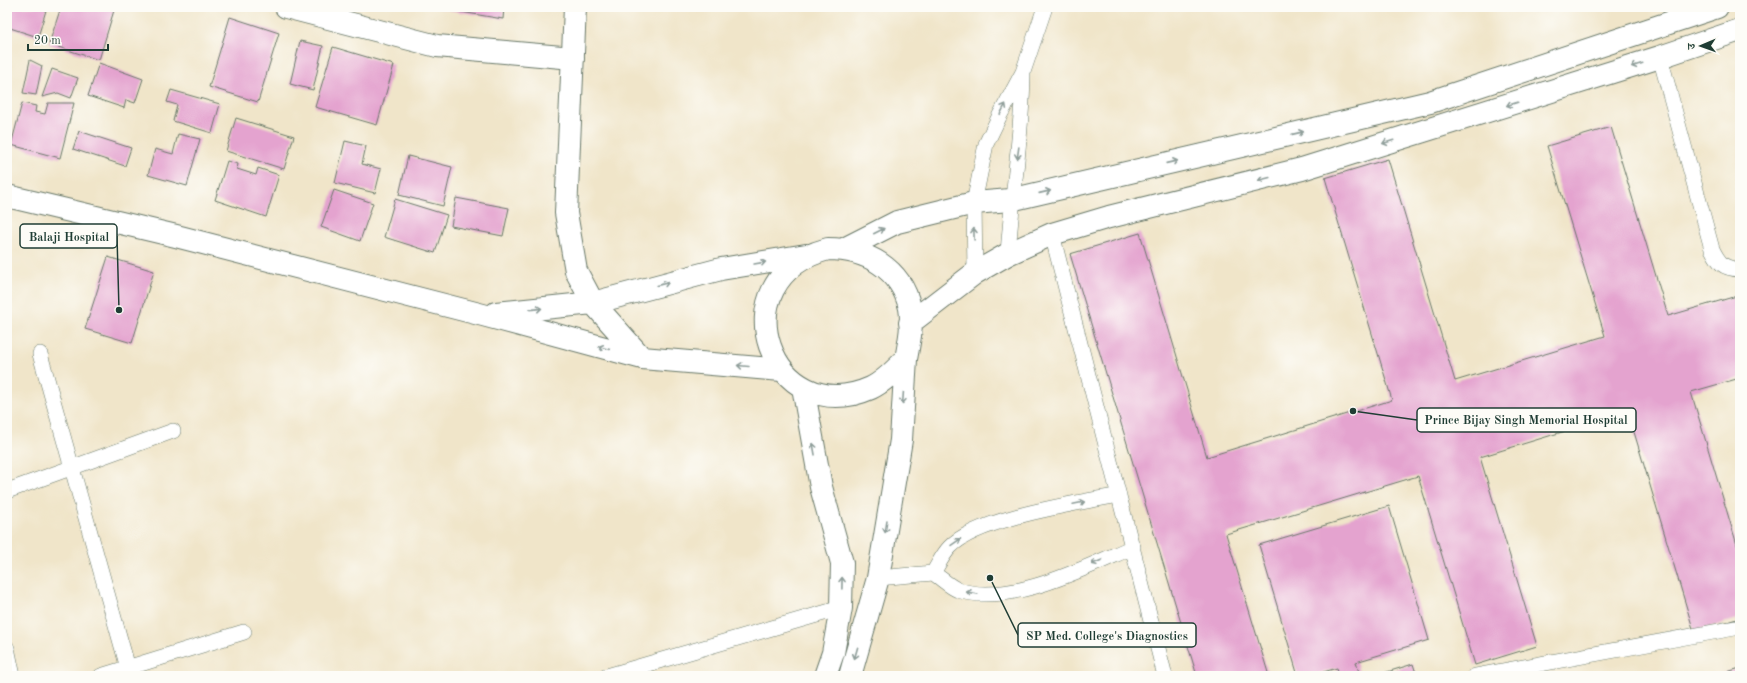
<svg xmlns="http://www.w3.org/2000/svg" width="1747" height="683" viewBox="0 0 1747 683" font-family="'Old Standard TT','Noto Serif Devanagari',serif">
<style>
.building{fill:#e4a3cf}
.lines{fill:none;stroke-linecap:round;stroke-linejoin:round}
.lane-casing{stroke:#687868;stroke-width:16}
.street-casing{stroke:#687868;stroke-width:24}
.secondary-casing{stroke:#687868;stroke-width:24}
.lane{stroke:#fff;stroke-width:15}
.street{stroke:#fff;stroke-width:22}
.secondary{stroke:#fff;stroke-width:22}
.oneway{stroke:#8f9e9a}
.leader{fill:none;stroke:#1f3d34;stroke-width:1.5}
.callout-dot{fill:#1f3d34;stroke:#fdfcf7;stroke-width:1.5}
.callout{fill:#fdfcf7;stroke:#1f3d34;stroke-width:1.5}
.callout-label{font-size:12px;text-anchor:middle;font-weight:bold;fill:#1f3d34}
</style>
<rect width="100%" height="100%" fill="#fdfcf7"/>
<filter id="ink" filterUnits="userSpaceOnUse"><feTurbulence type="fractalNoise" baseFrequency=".025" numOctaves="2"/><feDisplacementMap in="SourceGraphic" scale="8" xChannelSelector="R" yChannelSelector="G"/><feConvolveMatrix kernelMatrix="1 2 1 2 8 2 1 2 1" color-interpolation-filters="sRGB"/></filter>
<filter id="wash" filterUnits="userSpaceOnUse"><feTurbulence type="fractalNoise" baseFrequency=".012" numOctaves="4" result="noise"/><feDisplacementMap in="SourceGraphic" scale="16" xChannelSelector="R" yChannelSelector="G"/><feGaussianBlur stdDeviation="0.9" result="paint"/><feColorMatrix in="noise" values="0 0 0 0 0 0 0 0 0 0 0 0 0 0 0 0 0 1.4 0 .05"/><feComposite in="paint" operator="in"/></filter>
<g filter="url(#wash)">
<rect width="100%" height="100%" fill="#f0e5c9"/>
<g id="blocks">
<path class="building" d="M7,7h40l-9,30 -31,-10z
M61,7h54l-16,53 -50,-16z
M431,7h73l-1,12z
M230,17l49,16 -21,69 -49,-15z
M300,41l23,5 -10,44 -23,-6z
M333,47l61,18 -17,60 -62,-18z
M30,60l12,6 -6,29 -13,-2z
M99,63l44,16 -8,24 -9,-3 -2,8 -36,-12z
M52,69l26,9 -7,20 -13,-5 -16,4z
M171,90l49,14 -8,29 -39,-12 4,-16 -10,-3z
M22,103l14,3 -1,6 10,2 3,-11h26l-14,55 -49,-13z
M236,118l58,18 -10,33 -58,-18z
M1611,127l57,189 72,-21v83l-49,14 49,163v63l-46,14 -66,-220 -148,45 57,189 -62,19 -57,-189 -192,58 43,142h-72l-127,-422 70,-21 67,224 185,-57 -67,-222 63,-19 67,222 150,-45 -58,-190z
M79,131l52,17 -6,18 -52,-17z
M178,134l22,5 -13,47 -39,-11 7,-26 18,5z
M345,141l21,5 -4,18 19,5 -6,24 -40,-10z
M408,156l44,11 -9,39 -44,-11z
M227,161l11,3 -1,5 19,6 2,-7 21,7 -13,42 -51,-17z
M334,190l39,13 -13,38 -39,-14z
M456,198l53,10 -6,28 -52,-10z
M395,199l52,16 -12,38 -51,-16z
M108,257l46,14 -22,72 -47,-14z
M1389,506l40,134 -73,22 4,14h-20l-3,-8 -27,8h-12l-39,-131z
M1413,664l4,12h-43z
M1740,668v8h-26z"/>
</g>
</g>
<g filter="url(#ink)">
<use href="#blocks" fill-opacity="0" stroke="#687868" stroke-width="1"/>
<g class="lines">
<defs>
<path id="lane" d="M1660,57l52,192c7,14 11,20 28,20
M1052,234l113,442
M1008,254c4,-60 14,-119 15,-179
M975,273l-1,-70 12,-59 14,-29 23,-43 22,-65
M40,354l88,314
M7,491l166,-60
M933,573c5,-8 10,-19 17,-26 27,-29 129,-44 169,-52
M878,578l55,-5c8,5 17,14 25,17 52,17 128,-23 175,-43
M7,648l6,28
M101,676l143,-44
M607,676l234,-68
M1475,676l265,-49"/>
<path id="street" d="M286,7l151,39 136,12"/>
<path id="secondary" d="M575,7l-9,206 10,58 17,32 49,55
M7,196l169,40 307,79 159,43 140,12
M828,249c38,0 73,19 82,59 3,17 -1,35 -4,51 -10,10 -22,23 -35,29 -99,44 -156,-109 -43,-139z
M844,249l53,-27 77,-19 36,-3 420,-98 287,-95
M496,313l97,-10 128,-34 85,-14
M910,323l65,-50 33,-19 44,-20 57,-17 193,-48 358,-112 80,-27
M803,387l18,100 21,76 -1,45 -8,45 -8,23
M850,676l28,-98 23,-138 5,-81"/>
</defs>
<use href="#lane" class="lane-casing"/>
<use href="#street" class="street-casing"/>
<use href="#secondary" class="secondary-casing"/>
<use href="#lane" class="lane"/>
<use href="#street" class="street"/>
<use href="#secondary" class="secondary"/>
</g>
<defs><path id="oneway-shaft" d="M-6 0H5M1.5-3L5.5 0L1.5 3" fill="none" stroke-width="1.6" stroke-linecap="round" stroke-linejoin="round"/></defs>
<g class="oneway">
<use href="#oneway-shaft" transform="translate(1637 65) rotate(163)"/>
<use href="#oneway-shaft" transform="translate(1512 104) rotate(163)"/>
<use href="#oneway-shaft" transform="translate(1003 109) rotate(-62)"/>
<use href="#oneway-shaft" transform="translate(1298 133) rotate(-13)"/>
<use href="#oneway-shaft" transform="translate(1388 142) rotate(163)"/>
<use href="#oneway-shaft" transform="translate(1018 153) rotate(98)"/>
<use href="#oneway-shaft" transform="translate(1172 162) rotate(-13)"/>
<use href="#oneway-shaft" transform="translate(1264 179) rotate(166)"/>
<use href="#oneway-shaft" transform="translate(1045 192) rotate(-13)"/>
<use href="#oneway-shaft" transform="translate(879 231) rotate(-27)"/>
<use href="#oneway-shaft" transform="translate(974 234) rotate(-91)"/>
<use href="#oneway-shaft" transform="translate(760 263) rotate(-10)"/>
<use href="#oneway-shaft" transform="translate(663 284) rotate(-15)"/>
<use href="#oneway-shaft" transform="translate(536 309) rotate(-6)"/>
<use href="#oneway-shaft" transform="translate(604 348) rotate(-165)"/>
<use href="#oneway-shaft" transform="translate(743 366) rotate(-175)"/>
<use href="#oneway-shaft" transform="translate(903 398) rotate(94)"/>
<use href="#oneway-shaft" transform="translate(814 449) rotate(-100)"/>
<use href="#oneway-shaft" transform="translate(1079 503) rotate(-12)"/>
<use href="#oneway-shaft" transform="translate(886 527) rotate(99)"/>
<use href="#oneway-shaft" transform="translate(956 542) rotate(-35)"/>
<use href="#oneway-shaft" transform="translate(1097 562) rotate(157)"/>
<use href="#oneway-shaft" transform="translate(842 583) rotate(-89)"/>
<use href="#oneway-shaft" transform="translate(972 593) rotate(-170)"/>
<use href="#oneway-shaft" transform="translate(856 653) rotate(106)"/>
</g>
</g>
<path class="leader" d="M119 310L117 236M1353 411L1417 420M990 578L1018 635"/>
<g class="callout-dot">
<circle cx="119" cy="310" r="4"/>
<circle cx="1353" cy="411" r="4"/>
<circle cx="990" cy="578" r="4"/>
</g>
<g class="callout">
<rect x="20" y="224" width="97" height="24" rx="4"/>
<rect x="1417" y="408" width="219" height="24" rx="4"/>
<rect x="1018" y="623" width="178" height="24" rx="4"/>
</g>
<g class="callout-label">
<text x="69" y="241">Balaji Hospital</text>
<text x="1526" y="424">Prince Bijay Singh Memorial Hospital</text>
<text x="1107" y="640">SP Med. College's Diagnostics</text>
</g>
<rect width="1747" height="683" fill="none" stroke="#fdfcf7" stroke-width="24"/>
<g transform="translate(1701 46) rotate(268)" stroke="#fdfcf7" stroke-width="3" paint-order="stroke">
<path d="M0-3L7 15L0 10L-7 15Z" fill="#1f3d34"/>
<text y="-6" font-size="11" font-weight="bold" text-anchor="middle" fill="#1f3d34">उ</text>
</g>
<path d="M28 44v6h80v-6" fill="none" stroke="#1f3d34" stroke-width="2"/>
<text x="34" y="44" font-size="12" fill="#1f3d34" stroke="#fdfcf7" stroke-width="3" paint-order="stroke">20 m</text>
</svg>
